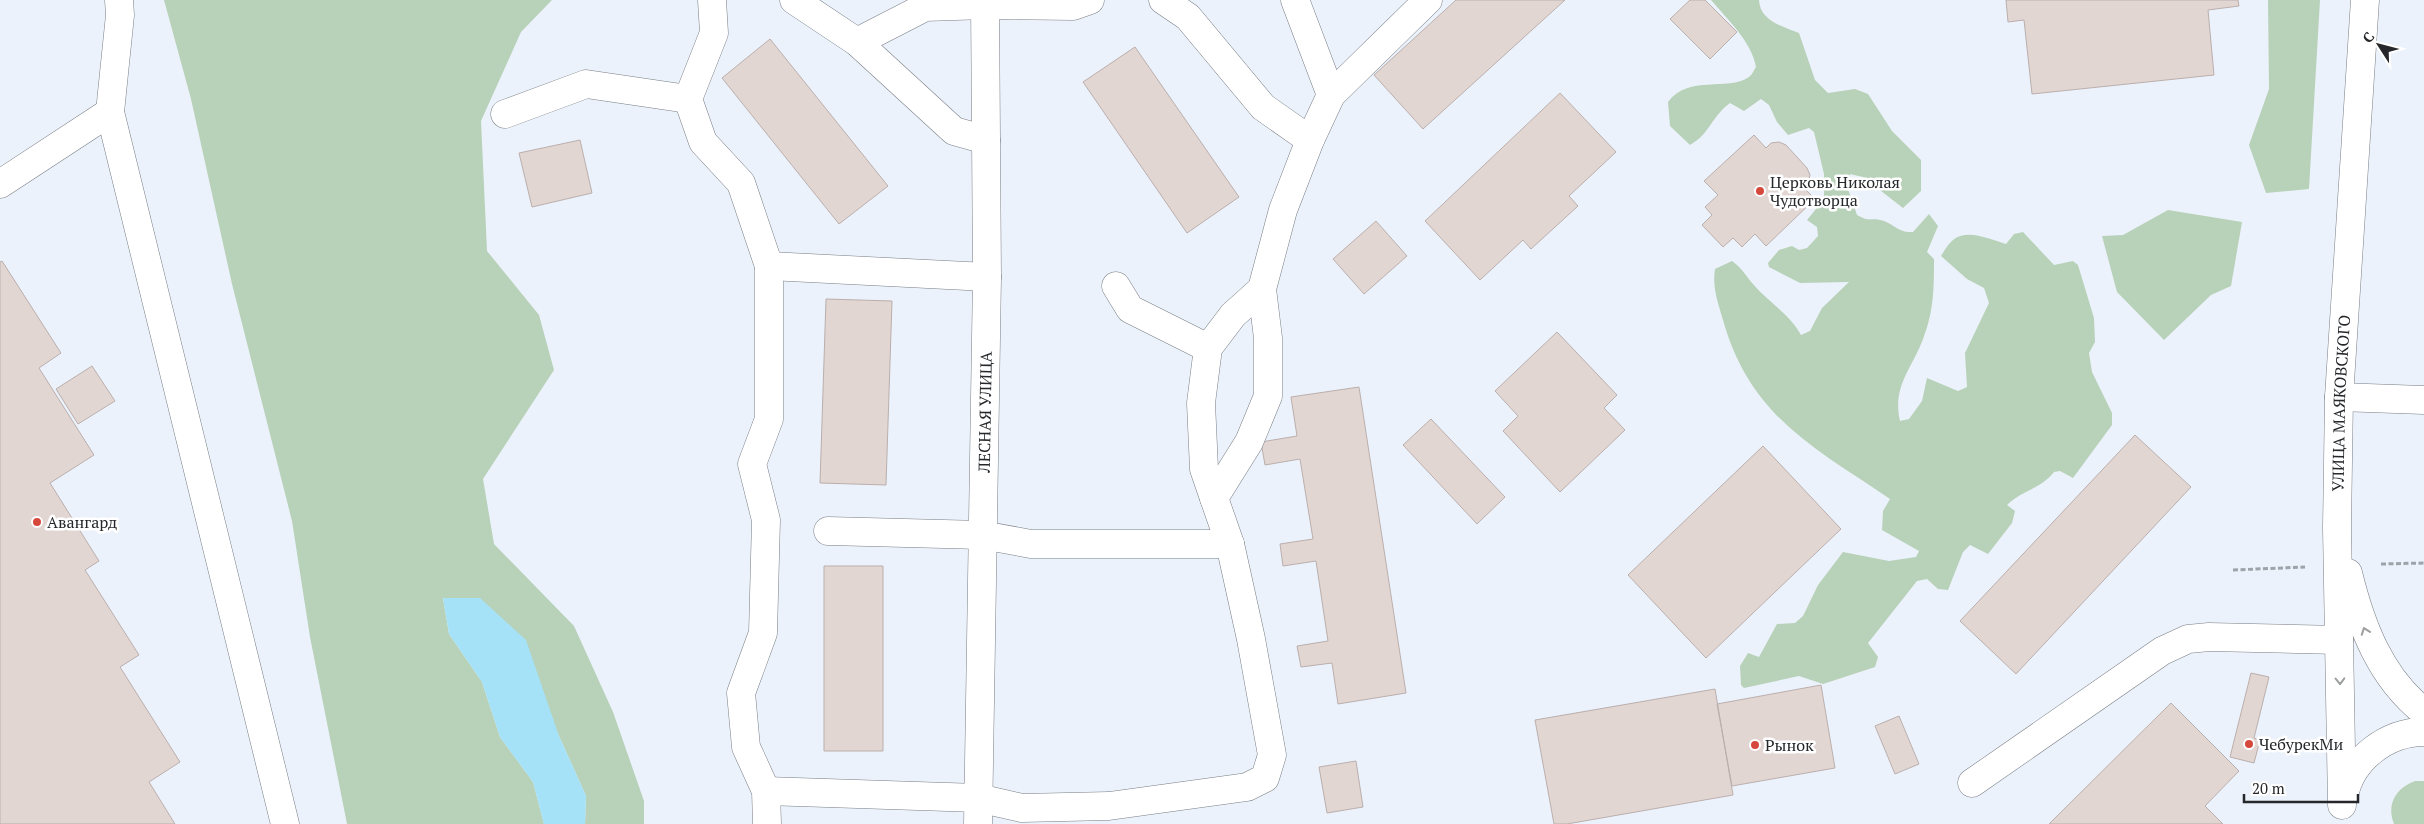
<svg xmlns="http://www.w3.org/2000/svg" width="2424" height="824" viewBox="0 0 2424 824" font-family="'PT Serif',serif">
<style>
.green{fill:#b8d1b9}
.water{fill:#a5e2f7}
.building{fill:#e2d6d3;stroke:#baafad}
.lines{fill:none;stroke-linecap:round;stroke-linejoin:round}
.minor-casing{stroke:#797e85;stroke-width:29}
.path{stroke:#9ea3a9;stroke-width:3;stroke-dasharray:5 2.5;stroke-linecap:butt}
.minor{stroke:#fff;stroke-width:28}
.oneway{stroke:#9d9e9f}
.poi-dot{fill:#d6483c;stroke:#fff;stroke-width:2}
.labels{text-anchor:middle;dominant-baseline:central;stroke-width:5;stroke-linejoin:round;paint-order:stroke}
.poi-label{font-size:16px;fill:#25272a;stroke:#fff;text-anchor:start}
.street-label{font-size:16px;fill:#25272a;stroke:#fff}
</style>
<rect width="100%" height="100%" fill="#ecf2fb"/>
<path class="green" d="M164,0h388l-31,32 -40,89 6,130 52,64 15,55 -71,109 11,65 80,82 39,86 31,89v23h-59l1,-28 -27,-60 -79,-138h-37l6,36 33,48 18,55 33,45 11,42h-197l-37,-187 -18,-116 -60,-237 -41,-185z
M1711,0h48c1,21 23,26 40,33l16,47 13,13 27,-4 13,5 24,37 29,29v31l-18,17 -40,-31 -13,-3 -2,15 9,26c12,7 12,3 23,5 14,3 17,13 33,12l16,-18 9,12 -11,26 7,7c0,29 0,52 -11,80 -11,30 -31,47 -23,82l9,-2 13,-18 5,-23 31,13 9,-4 -2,-34 24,-50 -5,-15 -17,-9 -26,-23c3,-5 7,-12 12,-16 14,-12 38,0 53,4l8,-10 9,-2 31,33 19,-4 5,4 16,53 1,24 -6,11 3,19 20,41v12l-39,53 -13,-7 -6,1c-12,16 -33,19 -47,33l8,6 -3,12 -24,31 -18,-9 -7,7 -15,38 -10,-1 -11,-10 -10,2 -49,62 10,14 -3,10 -52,17 -24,-8 -55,12 -3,-3 -1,-19 8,-13 11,4 18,-33 18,-1 8,-7 15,-31 25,-33 46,9 27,-4 3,-6 -37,-21 1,-19 7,-12c-77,-52 -140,-83 -167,-179 -5,-17 -11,-33 -8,-51l17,-8c10,7 13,14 21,23 15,18 36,29 48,51l9,-4 12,-23 27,-26 -49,1 -31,-16 -1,-4 11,-13 13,-4 7,4 8,-2 11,-12 -1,-9 -10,-7 17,-21v-25l-10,-42 -5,-4 -21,7 -11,-13 -8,-17 -8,-6 -17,12 -14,-8c-19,14 -20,31 -40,42l-20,-19 -2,-24c21,-28 59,-10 81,-25 3,-2 5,-7 7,-10 -4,-25 -29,-48 -45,-67z
M2268,0h52l-11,189 -43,4 -17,-48 20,-56z
M2168,210l74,12 -11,64 -20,9 -47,45 -47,-48 -15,-56 21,-1z
M2415,781h9v43h-30c-8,-20 2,-36 21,-43z"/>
<path class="water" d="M443,598h37l46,42 33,96 27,60 -1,28h-41l-11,-42 -33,-45 -18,-55 -33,-48z"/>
<path class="building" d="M1456,0h109l-142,129 -49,-54z
M1690,0h15l32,32 -27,27 -40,-40z
M2006,0h232l1,6 -31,4 6,65 -182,19 -8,-74 -16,2z
M770,39l118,147 -49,38 -117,-146z
M1135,47l104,150 -52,36 -104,-151z
M1560,93l56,59 -47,44 9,10 -47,43 -8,-9 -43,40 -55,-59z
M1754,135l12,13 5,-5 8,-1 7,3 21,23 3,7 -2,8 -5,4 12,12 -49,47 -11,-12 -13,13 -9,-9 -10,9 -21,-22 10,-10 -7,-8 13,-12 -14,-14z
M580,140l12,53 -60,14 -13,-54z
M1376,221l31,35 -43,38 -31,-35z
M2,261l59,92 -22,15 55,87 -44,28 49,78 -14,9 54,85 -19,12 60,95 -31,20 26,42h-175v-562z
M826,299l66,2 -6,184 -66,-2z
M1557,332l60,63 -13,13 21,22 -65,62 -57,-61 15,-15 -23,-25z
M92,366l23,35 -37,23 -22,-35z
M1359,387l47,306 -68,11 -6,-41 -31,4 -4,-21 31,-5 -12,-80 -33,5 -3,-22 33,-5 -13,-80 -35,6 -4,-23 36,-6 -6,-39z
M1431,419l74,78 -28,27 -74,-79z
M2135,435l56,52 -175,187 -56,-53z
M1763,446l78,83 -135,129 -78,-83z
M824,566h59v185h-59z
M2251,673l18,4 -15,61 6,2 -6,23 -24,-6z
M1821,685l14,83 -103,18 -15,-82z
M1715,689l18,106 -166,29h-13l-19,-104z
M2171,703l68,68 -34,35 18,18h-174z
M1899,716l20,48 -24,10 -20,-48z
M1356,761l7,46 -36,6 -8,-46z"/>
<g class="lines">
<defs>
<g id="minor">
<path d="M119,0l1,15 -10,97 175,712"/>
<path d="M712,0l2,33 -26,66 15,43 38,41 28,83v153l-17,45 14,56 -3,113 -22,60 5,54 20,44 1,33"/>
<path d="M794,0l63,42 97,89 32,9"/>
<path d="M1163,0l25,17 75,90 47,33"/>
<path d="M857,42l68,-35 60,-2 88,1 17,-6"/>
<path d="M1331,95l97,-95"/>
<path d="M505,114l81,-30 102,15"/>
<path d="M0,184l110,-72"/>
<path d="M769,266l218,11"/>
<path d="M1116,286l14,23 78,39"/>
<path d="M2339,397l85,3"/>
<path d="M1214,498l-10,-29 -3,-66 7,-55 25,-33 29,-26"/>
<path d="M828,531l154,4 49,9h199"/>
<path d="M2348,573c13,53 32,104 76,139"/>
<path d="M1972,783l190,-132 26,-12 21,-2 130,3"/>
<path d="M766,791l212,7 44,10 87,-2 138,-19 18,-9 7,-23 -21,-116 -21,-95 -16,-46 35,-56 19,-46v-58l-6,-49 21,-79 27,-70 21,-45 -36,-95"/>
<path d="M2344,796c7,-37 43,-64 80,-64"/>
<path id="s1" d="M2342,805l-5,-277 2,-131 26,-397"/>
<path id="s2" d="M978,824l9,-547 -2,-277"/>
</g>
</defs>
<use href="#minor" class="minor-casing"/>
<path class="path" d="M2381,564l43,-1
M2233,570l72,-3"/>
<use href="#minor" class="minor"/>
</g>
<defs><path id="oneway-chevron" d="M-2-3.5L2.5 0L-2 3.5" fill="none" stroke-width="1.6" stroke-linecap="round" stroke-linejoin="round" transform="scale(1.25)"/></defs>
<g class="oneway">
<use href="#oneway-chevron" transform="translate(2365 631) rotate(-110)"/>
<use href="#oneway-chevron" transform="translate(2340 681) rotate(89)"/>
</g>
<g class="poi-dot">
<circle cx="1760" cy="191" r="5"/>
<circle cx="37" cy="522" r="5"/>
<circle cx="2249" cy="744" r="5"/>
<circle cx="1755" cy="745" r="5"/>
</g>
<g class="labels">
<g class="poi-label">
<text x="1770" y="182">Церковь Николая<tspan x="1770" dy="18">Чудотворца</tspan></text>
<text x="47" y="522">Авангард</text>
<text x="2259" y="744">ЧебурекМи</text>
<text x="1765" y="745">Рынок</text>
</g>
<g class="street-label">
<text stroke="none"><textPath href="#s1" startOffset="402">УЛИЦА МАЯКОВСКОГО</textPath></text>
<text stroke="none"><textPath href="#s2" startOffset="412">ЛЕСНАЯ УЛИЦА</textPath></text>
</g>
</g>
<g transform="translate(2379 45) rotate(306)" stroke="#ffffff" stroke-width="4" paint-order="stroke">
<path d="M0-4L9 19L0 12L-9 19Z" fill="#25272a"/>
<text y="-8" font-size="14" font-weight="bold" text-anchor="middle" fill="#25272a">С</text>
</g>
<path d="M2244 794v8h114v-8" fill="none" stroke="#25272a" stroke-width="2.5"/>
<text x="2252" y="794" font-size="15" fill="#25272a" stroke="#ffffff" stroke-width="4" paint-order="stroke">20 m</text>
</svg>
